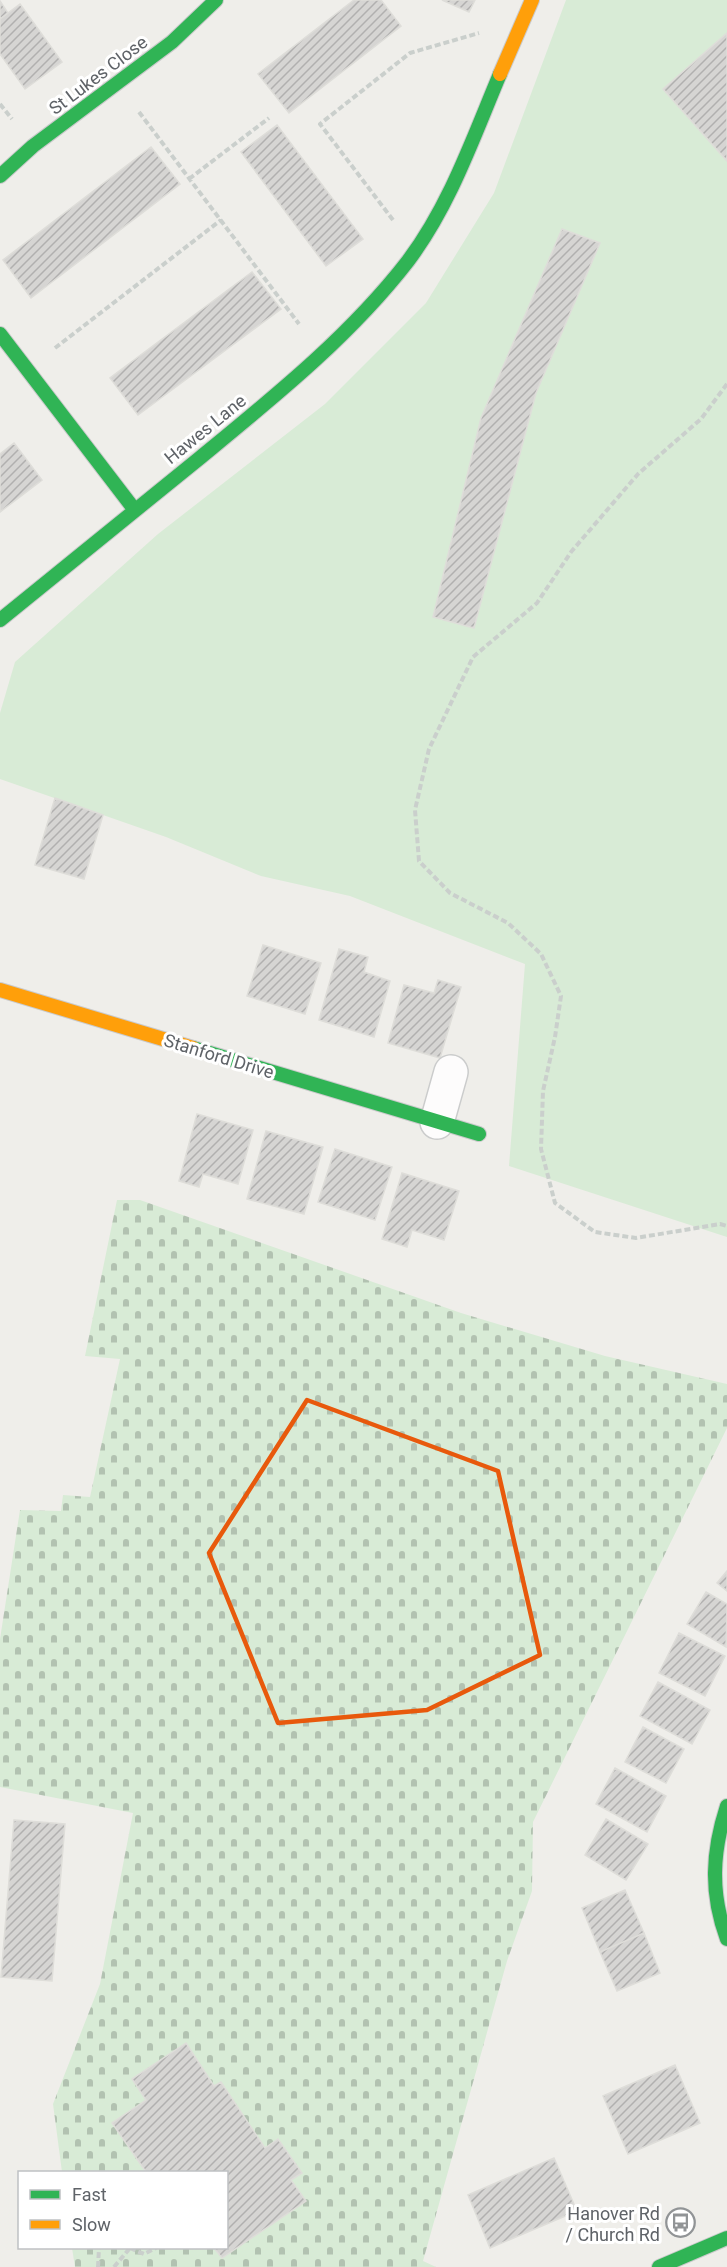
<svg xmlns="http://www.w3.org/2000/svg" width="727" height="2267" viewBox="0 0 727 2267" font-family="Roboto,sans-serif">
<style>
.green{fill:#d8ebd6}
.cemetery{fill:url(#cemetery-stones)}
.building{fill:url(#building-hatch);stroke:#deddd9;stroke-width:1.5}
.lines{fill:none;stroke-linecap:round;stroke-linejoin:round}
.street-casing{stroke:#cbcccc;stroke-width:36}
.fast-casing{stroke:#cacacb;stroke-width:16}
.slow-casing{stroke:#cacacb;stroke-width:16}
.path{stroke:#cacfcc;stroke-width:4;stroke-dasharray:6 3;stroke-linecap:butt}
.street{stroke:#fdfcfc;stroke-width:33}
.fast{stroke:#30b455;stroke-width:14}
.slow{stroke:#ff9f0a;stroke-width:14}
.marked{fill:none;stroke:#e8590c;stroke-width:4.5;stroke-linejoin:round}
.labels{text-anchor:middle;dominant-baseline:central;stroke-width:6;stroke-linejoin:round;paint-order:stroke}
.street-label{font-size:18px;fill:#5f6368;stroke:#fff}
.poi-label{font-size:18px;fill:#5f6368;stroke:#fff;text-anchor:end}
</style>
<defs>
<pattern id="cemetery-stones" width="16" height="16" patternUnits="userSpaceOnUse" patternTransform="scale(1.5)"><rect width="16" height="16" fill="#d8ebd6"/><path d="M2 7V4a2 2 0 0 1 4 0v3zM10 15v-3a2 2 0 0 1 4 0v3z" fill="#b2c2b1"/></pattern>
<pattern id="building-hatch" width="6" height="6" patternUnits="userSpaceOnUse" patternTransform="scale(1.5)"><rect width="6" height="6" fill="#d6d5d3"/><path d="M-1 1l2-2M0 6l6-6M5 7l2-2" fill="none" stroke="#b1b0af"/></pattern>
</defs>
<rect width="100%" height="100%" fill="#efeeea"/>
<path class="green" d="M566,0h161v1237l-218,-71 16,-202 -175,-68 -89,-20 -95,-39 -166,-58v-66l15,-51 143,-128 167,-130 101,-101 68,-110z"/>
<path class="cemetery" d="M117,1200h23l321,113 144,43 122,28v44l-194,394 -1,69 -25,70 -84,300 13,6h-361l-3,-19h154v-76h-164l-9,-68 47,-120 33,-171 -133,-26v-148l20,-129 41,1 2,-16 27,2 30,-138 -35,-3z"/>
<path class="building" d="M354,0h27l20,26 -112,87 -31,-39z
M442,0h33l-6,12z
M0,1l8,12 -8,6z
M20,4l42,58 -37,27 -25,-35v-35z
M727,33v128l-64,-72z
M277,125l86,114 -37,27 -85,-114z
M151,147l29,37 -149,114 -28,-38z
M562,229l38,14 -64,150 -62,235 -41,-11 48,-199z
M252,272l29,37 -143,106 -28,-37z
M14,443l28,37 -42,32v-58z
M55,798l48,17 -19,64 -49,-14z
M263,945l58,18 -16,51 -58,-18z
M339,949l29,8 -4,15 26,9 -16,56 -55,-17z
M438,980l23,7 -21,71 -52,-15 16,-58 30,8z
M197,1114l56,16 -15,54 -35,-10 -4,13 -20,-6z
M266,1131l57,16 -19,67 -57,-15z
M335,1149l57,18 -17,53 -57,-18z
M402,1173l57,18 -15,49 -32,-10 -5,17 -25,-8z
M727,1571v20l-10,-8z
M706,1592l21,12 -1,43 -39,-23z
M679,1633l46,23 -20,40 -46,-23z
M658,1682l52,28 -18,34 -52,-28z
M643,1727l41,22 -18,34 -41,-21z
M615,1768l51,28 -19,36 -51,-28z
M606,1819l42,25 -22,36 -41,-25z
M14,1820l51,4 -13,157 -51,-4z
M625,1890l19,43 -44,19 -18,-44z
M644,1933l16,40 -43,18 -17,-39z
M186,2043l28,43 7,-4 44,66 13,-9 24,34 -11,7 15,21 -84,57 -8,-10h12v-76h-80l-34,-49 34,-23 -14,-21z
M675,2065l25,58 -72,31 -25,-58z
M554,2158l23,53 -87,37 -22,-53z"/>
<g class="lines">
<defs>
<path id="street" d="M437,1122l14,-50"/>
<path id="fast" d="M0,176l33,-30 139,-104 44,-42
M0,334l134,175
M0,620c67,-54 134,-109 201,-163 73,-60 149,-121 207,-196 42,-56 65,-123 92,-187
M193,1048l286,86
M727,1806c-15,46 -17,87 0,133
M659,2267l68,-29"/>
<path id="slow" d="M500,74l32,-74
M0,990l193,58"/>
</defs>
<use href="#street" class="street-casing"/>
<use href="#fast" class="fast-casing"/>
<use href="#slow" class="slow-casing"/>
<path class="path" d="M0,104l12,15
M139,112l160,212
M189,179l80,-61
M393,220l-73,-96 90,-71 69,-20
M55,348l166,-128
M727,384l-26,35 -63,55 -67,78 -34,51 -64,54 -44,92 -14,61 4,51 31,32 58,30 33,31 20,42 -6,41 -12,54 -2,58 14,54 40,29 41,6 84,-14 7,2
M130,2248l14,6 12,-6
M98,2267l1,-19
M114,2267l16,-19"/>
<use href="#street" class="street"/>
<use href="#fast" class="fast"/>
<use href="#slow" class="slow"/>
</g>
<path class="marked" d="M307,1400l191,71 42,184 -113,55 -149,13 -69,-170z"/>
<defs>
<symbol id="bus-ring" viewBox="-11 -11 22 22"><circle r="9.5" fill="#fff" stroke="#919496" stroke-width="1.5"/><path d="M-5-6H5V4H4V6H2V4H-2V6H-4V4H-5ZM-3.5-4V0h7V-4ZM-3.5 1.2v1.5H-2V1.2ZM2 1.2v1.5H3.5V1.2Z" fill="#919496"/></symbol>
</defs>
<g fill-rule="evenodd">
<use href="#bus-ring" x="664" y="2206" width="33" height="33"/>
</g>
<g class="labels">
<g class="street-label">
<text transform="translate(98 75) rotate(-37)">St Lukes Close</text>
<text transform="translate(205 429) rotate(-39)">Hawes Lane</text>
<text transform="translate(219 1056) rotate(17)">Stanford Drive</text>
</g>
<g class="poi-label">
<text x="660" y="2213">Hanover Rd<tspan x="660" dy="21">/ Church Rd</tspan></text>
</g>
</g>
<rect x="18" y="2171" width="210" height="78" fill="#ffffff" stroke="#bfc1c3" stroke-width="1.5"/>
<rect x="30" y="2190" width="30" height="9" fill="#30b455" stroke="#bfc1c3" stroke-width="1.5"/>
<text x="72" y="2201" font-size="18" fill="#5f6368">Fast</text>
<rect x="30" y="2220" width="30" height="9" fill="#ff9f0a" stroke="#bfc1c3" stroke-width="1.5"/>
<text x="72" y="2231" font-size="18" fill="#5f6368">Slow</text>
</svg>
